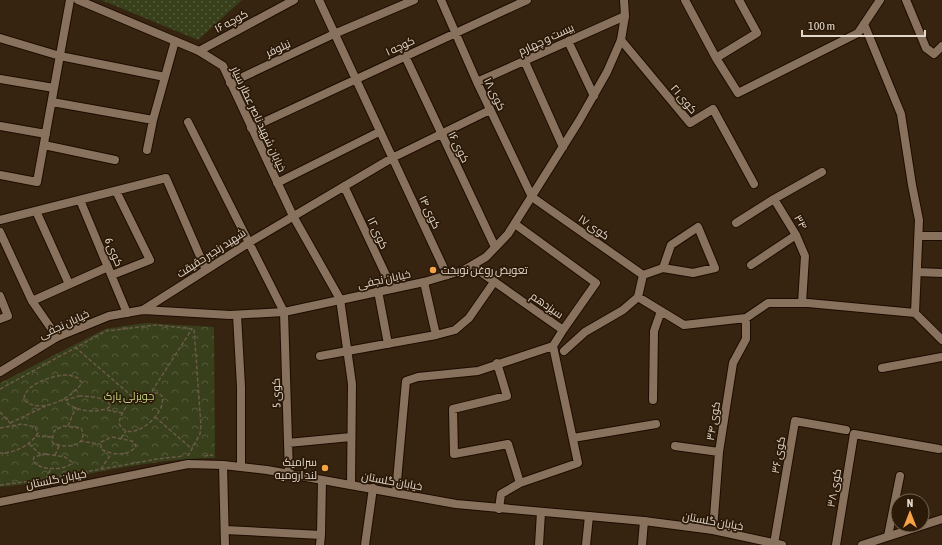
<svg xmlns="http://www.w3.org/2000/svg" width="942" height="545" viewBox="0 0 942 545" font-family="'Asap Condensed',Cairo,sans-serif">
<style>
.grass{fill:url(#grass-dots)}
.park{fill:url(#park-crowns)}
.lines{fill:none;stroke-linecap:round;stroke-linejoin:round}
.minor-casing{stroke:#1d0c00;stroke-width:10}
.tertiary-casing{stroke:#1d0c00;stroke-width:10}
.path{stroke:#6b5a49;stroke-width:1.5;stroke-dasharray:4 2;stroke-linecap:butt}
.minor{stroke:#88725d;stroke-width:8}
.tertiary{stroke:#88725d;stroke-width:8}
.poi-dot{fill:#f6a246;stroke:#2b1a07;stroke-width:1.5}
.labels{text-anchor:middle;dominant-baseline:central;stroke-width:3.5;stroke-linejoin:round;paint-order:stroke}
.street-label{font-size:11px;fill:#e3d6cb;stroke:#2b1a07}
.poi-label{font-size:11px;fill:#e3d6cb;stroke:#2b1a07;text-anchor:start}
.park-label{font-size:11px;fill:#bdcd83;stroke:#2b1a07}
</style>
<defs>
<pattern id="grass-dots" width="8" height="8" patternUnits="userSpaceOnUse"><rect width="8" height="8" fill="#383f1b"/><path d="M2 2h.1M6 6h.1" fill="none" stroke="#555a3b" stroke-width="1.8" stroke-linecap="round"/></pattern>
<pattern id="park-crowns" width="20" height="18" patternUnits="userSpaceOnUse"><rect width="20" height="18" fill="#383f1b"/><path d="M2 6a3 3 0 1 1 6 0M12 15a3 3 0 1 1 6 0" fill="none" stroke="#555a3b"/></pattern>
</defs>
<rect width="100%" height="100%" fill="#362310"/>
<path class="grass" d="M101,0h141l-44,40z"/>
<path class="park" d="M145,323l69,4 1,131c-72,0 -143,23 -215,29v-104l105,-54z"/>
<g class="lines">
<defs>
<path id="minor" d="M319,0l128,275
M441,0l36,82 55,115 111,78
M685,0l31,58 22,35 120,-60 22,-33
M906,0l20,48 8,6 8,-8
M864,24l37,90 11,71 7,35 -4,93
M0,38l60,18 105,21
M621,40l69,83 23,-14 41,75
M568,41l26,55
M199,51l24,15 70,150 47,83 12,85 -1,101
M199,51l95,-51
M405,56l90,191
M716,58l41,-25 -18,-33
M525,62l38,85
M0,79l54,9
M477,82l148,-66
M230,83l104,-49 80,-34
M52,102l101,18
M188,122l96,190 5,162
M0,126l46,8
M251,128l276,-128
M44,145l71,15
M147,150l6,-30 22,-79
M0,175l37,7 33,-182
M277,183l102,-51
M344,186l48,102
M774,199l48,-27
M80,200l47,113
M36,211l33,73
M0,220l166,-42 40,92
M736,223l38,-24 22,36 9,21 -3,47
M0,232l32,69 25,36
M919,236h23
M751,265l45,-30
M472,266l91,64 33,-47 -81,-59
M917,272l25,1
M112,275l38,-15 -34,-69
M643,275l20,-7 30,5 22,-5 -17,-41 -27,18 -8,23
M424,282l12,53
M378,291l10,53
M0,296l8,20 -8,3
M638,297l5,-22
M32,301l76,-34
M143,310l107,-68 142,-84 98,-48
M237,315l4,72v80
M564,351l21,-19 38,-22 15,-13 46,28 62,-7 22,-15h40l107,10 27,27
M320,356l116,-21 19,-5 14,-12 25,-36
M497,363l10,33 -54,13 1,45 54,-10 12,39 58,-20 -25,-117 10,-16
M882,368l60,-11
M653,400l1,-69 7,-20
M573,438l83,-14
M288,443l63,-6
M675,446l44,6
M223,465l2,80
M396,492l10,-111 12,-4 60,-6 75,-25
M499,509l2,-15 19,-11
M225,530l96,5 1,-55
M713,530l6,-78 14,-89 13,-24v-21
M888,536l12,-60
M774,544l21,-123 51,9
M320,545l1,-10
M365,545l8,-57
M539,545l2,-33
M586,545l3,-29
M642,545l2,-24
M836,545l18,-111 85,15"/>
<path id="tertiary" d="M78,0l121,51
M0,372l57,-35 52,-21 34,-6 87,5 54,-3 140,-30 40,-12 22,-13 22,-23 71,-113 28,-49 14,-32 4,-24 -1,-16
M0,502l188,-38 35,1 44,5 189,34 188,17 69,9 69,15
M862,545l80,-26"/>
</defs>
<use href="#minor" class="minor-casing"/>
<use href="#tertiary" class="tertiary-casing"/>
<path class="path" d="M75,347l59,51
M69,375l9,3 4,5c-10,15 -42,32 -58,17 -1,-16 32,-26 45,-25z
M0,389l106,-58 50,-6 38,4 7,97 -1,8 -12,22
M152,391l40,-62
M148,393h10l4,3c6,18 -34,51 -43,27 3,-15 15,-28 29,-30z
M79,396c9,0 28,1 32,10 -10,8 -36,6 -45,-4v-2z
M107,410l15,3
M0,412l11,12
M155,417l37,32
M10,423l38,-18
M63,426l18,2c9,19 -16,21 -28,15l-1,-2 2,-10z
M68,426l8,-19
M0,428l22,-4 13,3 3,6c-8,13 -23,20 -38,20
M36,436l16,1
M112,437l20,4 4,5c-7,11 -25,9 -35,3v-7z
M121,438l5,-7
M80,441l20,3
M29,444l12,11
M46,454l19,3 7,5 -1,2c-8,7 -33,6 -38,-3l1,-4z
M55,455l4,-9
M204,456l9,-1
M101,469l10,-15
M46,479l5,-11
M0,485l46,-6 111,-20 27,-3"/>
<use href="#minor" class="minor"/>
<use href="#tertiary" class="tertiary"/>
</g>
<g class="poi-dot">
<circle cx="433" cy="270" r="4"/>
<circle cx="325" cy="468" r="4"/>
</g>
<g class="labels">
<g class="street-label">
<text transform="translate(231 21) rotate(-28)">کوچه ۱۶</text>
<text transform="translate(546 39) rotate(-25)">بیست و چهارم</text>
<text transform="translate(400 46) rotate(-25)">کوچه ۱</text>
<text transform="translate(278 48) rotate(-25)">نیلوفر</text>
<text transform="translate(495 94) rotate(64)">کوی ۱۸</text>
<text transform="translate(684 99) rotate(50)">کوی ۲۱</text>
<text transform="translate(259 119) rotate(65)">خیابان شهید ناصر عطار سیار</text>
<text transform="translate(459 147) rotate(64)">کوی ۱۶</text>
<text transform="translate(430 212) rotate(65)">کوی ۱۴</text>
<text transform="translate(801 222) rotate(60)">۳۴</text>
<text transform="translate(594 227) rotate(35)">کوی ۱۷</text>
<text transform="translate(378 233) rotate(65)">کوی ۱۲</text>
<text transform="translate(114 252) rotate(67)">کوی 6</text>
<text transform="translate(211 253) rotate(-33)">شهید رنجبر حقیقت</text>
<text transform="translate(384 279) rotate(-12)">خیابان نجفی</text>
<text transform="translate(547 305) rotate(35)">سیزدهم</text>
<text transform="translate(64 324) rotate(-25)">خیابان نجفی</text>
<text transform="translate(276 393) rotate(-92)">کوی 5</text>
<text transform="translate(713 421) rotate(-81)">کوی ۳۴</text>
<text transform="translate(778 455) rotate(-80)">کوی ۳۶</text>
<text transform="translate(56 479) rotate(-11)">خیابان گلستان</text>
<text transform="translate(392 481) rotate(10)">خیابان گلستان</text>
<text transform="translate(834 488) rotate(-80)">کوی ۳۸</text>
<text transform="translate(713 521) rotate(10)">خیابان گلستان</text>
</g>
<g class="poi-label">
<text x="441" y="270">تعویض روغن نوبخت</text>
<text x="317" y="462" text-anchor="end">سرامیک<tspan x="317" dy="13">لند ارومیه</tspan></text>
</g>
<g class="park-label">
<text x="129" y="396">جویزلی پارک</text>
</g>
</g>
<g transform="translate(910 513)"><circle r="19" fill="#2b1a07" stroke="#756555"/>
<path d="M0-3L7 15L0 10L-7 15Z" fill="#f6a246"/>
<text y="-6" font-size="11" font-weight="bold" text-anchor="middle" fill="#e3d6cb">N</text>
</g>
<path d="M802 30v6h123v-6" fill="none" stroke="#e3d6cb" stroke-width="2"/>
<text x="808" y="30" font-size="12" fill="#e3d6cb" stroke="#2b1a07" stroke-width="3" paint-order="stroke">100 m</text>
</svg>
